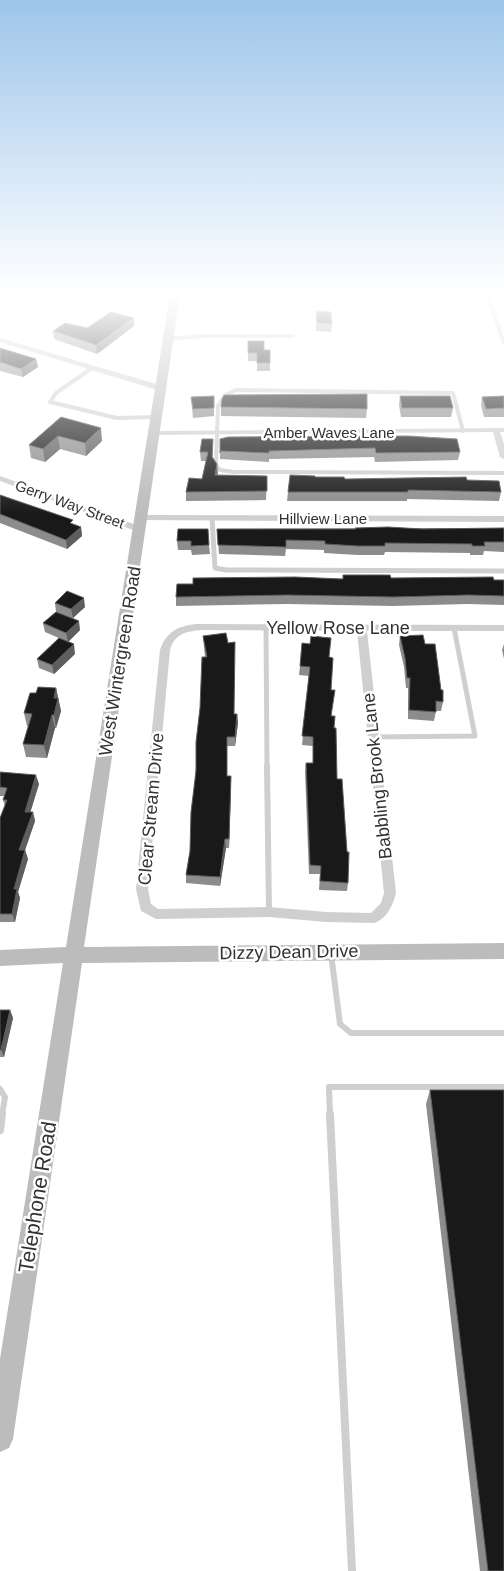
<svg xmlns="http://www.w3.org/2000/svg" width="504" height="1571" viewBox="0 0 504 1571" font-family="Helvetica,sans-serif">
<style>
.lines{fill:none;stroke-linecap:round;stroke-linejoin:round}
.lane-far3{stroke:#cfcfcf;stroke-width:4}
.lane-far2{stroke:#cfcfcf;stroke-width:5}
.lane-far1{stroke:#cfcfcf;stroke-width:6}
.lane{stroke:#cfcfcf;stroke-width:8}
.street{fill:#cfcfcf;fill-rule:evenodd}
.secondary{fill:#bcbcbc;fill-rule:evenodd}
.wall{fill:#8c8c8c}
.shaded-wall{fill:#5e5e5e}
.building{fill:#191919;stroke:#5e5e5e}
.labels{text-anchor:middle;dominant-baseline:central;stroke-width:5;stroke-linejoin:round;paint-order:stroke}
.far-street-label{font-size:15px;fill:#323232;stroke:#fff}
.street-label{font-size:18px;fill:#323232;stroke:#fff}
.near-street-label{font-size:21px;fill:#323232;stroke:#fff}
</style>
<rect width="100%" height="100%" fill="#fff"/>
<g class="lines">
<path class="lane-far3" d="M487,294l17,49
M167,339l36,-3h90
M92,368l-36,25 -6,9 67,16 39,-1
M463,431l-10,-38 -217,-3 -11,5 -7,11 -2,59 4,5 14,2 270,1"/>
<path class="lane-far2" d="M212,518l3,50 11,2 278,1
M266,627l1,139
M373,737l102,-1 -21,-108"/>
<path class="lane-far1" d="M267,765l2,147
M331,954l9,70 11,9h153
M0,1089l5,8 -3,18
M330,1115l-1,-28h175"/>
<path class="lane" d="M330,1114l22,457
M0,1130l2,-16"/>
<path class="street" d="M0,338l163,48 1,2 -7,2 -157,-48z
M504,428v4h-4l4,12v15l-4,-2 -7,-25 -339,3 -4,-2 4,-2z
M0,476l142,51 1,2 -4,3 -3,-1 -136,-50z
M141,515l363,1v6l-366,-2 -1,-2z
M196,624l308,1v6h-137l29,262c-3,12 -9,26 -22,30l-48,-1 -57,-5 -113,2 -15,-8 -5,-22 24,-239c6,-18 18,-24 36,-26zM203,630l154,1 27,262 -3,10 -10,10 -45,-1 -57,-5 -111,2 -7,-5 -3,-15 22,-239c5,-17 17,-19 33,-20z"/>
<path class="secondary" d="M170,294h10l-96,653 420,-4v16l-422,4 -69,476 -4,9 -9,4v-93l63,-396 -63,3v-16l66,-3z"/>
</g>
<path class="wall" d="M316,311l16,13 -1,8 -15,-1z
M134,326l-37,28 -43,-15 -1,-8 34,-3z
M248,341l16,9h6v21h-13v-10h-9z
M0,348l36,11 2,8 -15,10 -23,-6z
M214,396v20l-21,2 -2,-21z
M400,396l53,12 -2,9h-50l-2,-12z
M504,396v21h-20l-3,-12 1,-8z
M221,407l146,2 -1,9 -145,-2z
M61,417l41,24 -16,15 -26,-7 -15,13 -14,-4 -2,-13z
M213,439v18l4,7v11l50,1 -1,24 -80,1v-9l16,-13 4,-18h-5l-1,-9z
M220,439l240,13 -2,8 -83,2 -1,-5 -105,2v3l-49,-3v3z
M315,477l30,2 156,13 -2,9 -92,-2v2h-120l1,-9z
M0,495l81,32 1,9 -15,13 -67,-26z
M504,528v24l-20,-1 -1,4h-13v-2l-85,-1 -1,3h-26l-34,-2v-3l-38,-1 -1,7 -66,-2 -2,-25z
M178,529l31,16 1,9 -18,1 -1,-5h-13l-1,-9z
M343,575l48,3 113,2v25l-37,-1 -75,2 -104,-2 -112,2v-9l17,-13 150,-5z
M55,603l30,4 -12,11 7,12 -12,12 -23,-10 -2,-9 13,-11z
M203,636l31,78h3l1,9 -3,23h-8v30l4,9 -2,63h-3l-6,38 -34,-3v-8l4,-24 10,-143 5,-51z
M400,636l41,54 2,12 -2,9h-5l-2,10 -26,-2v-31h-2l-2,-21 -5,-22z
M504,644v15l-2,-9z
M75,654l-21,20 -15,-6 -2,-9z
M329,657l3,59 2,12 3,51 11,104 -1,8 -28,-1 1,-16h-11l-4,-102 1,-9h7v-17l-11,-1 7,-69 -10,-1 1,-9z
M56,688l5,23 -5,17h-1l-8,30 -21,-1 -3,-13 5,-18h-1l-3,-13 12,-20z
M0,772l39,12 -9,28h3l2,9 -10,29 3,9 -10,33 2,6 -5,24h-15v-104l5,-12 -2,-6 1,-4h-4z
M0,1010h10l3,8 -9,39h-4z
M430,1090l74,481h-24l-54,-467z"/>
<path class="shaded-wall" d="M134,318v8l-37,28 -1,-9z
M36,359l2,8 -15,10 -2,-8z
M101,428l1,13 -16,15 -1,-13z
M58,436l2,13 -15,13 -2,-13z
M217,464l1,9 -3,11v-9z
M81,527l1,9 -15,13 -1,-9z
M84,598l1,9 -12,11 -2,-9z
M79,621l1,9 -12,12 -2,-9z
M74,644l1,10 -21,20 -2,-9z
M56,688l5,23 -5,17 -2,-13v-17z
M237,714l1,9 -3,23v-9z
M52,715l3,13 -8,30 -3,-13z
M36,775l3,9 -11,36 -3,-8z
M231,776v9l-2,63v-9z
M33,812l2,9 -13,38 -3,-9z
M225,839l1,9 -6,38v-9z
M25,850l3,9 -10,33 2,6 -5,24 -3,-8 2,-25z
M10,1010l3,8 -9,39 -3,-7z"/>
<path class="building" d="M316,311l15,1 1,12 -15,-1z
M111,312l23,6 -38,27 -43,-14 12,-8 22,5z
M248,341h16v9h6v13h-13v-10h-9z
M0,348l36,11 -15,10 -21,-7z
M367,394v15l-146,-2 1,-8 2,-4z
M214,396v12l-21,1 -2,-12z
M400,396h50l3,12h-51z
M504,396v12l-18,1 -4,-12z
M61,417l40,11 -16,15 -27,-7 -15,13 -14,-4z
M408,436l49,3 3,13 -84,1 -1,-5 -106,3v2l-49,-2v2v-14l8,-2z
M202,439h11l-1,18 5,7 -2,11 52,1v15l-81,1 3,-14 13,1 6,-27h-8z
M290,475l25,1v1h29l1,2 121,-2 1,3 32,1 2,11 -93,-2v2h-120z
M0,495l73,25 -3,3 11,4 -15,13 -66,-26z
M388,527l34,2 82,-1v14h-20l1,4h-13v-2l-87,-1v3h-27l-33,-2v-3l-39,-1v7l-68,-2 -1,-16h139l-1,-1z
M178,529h30l1,16 -18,1v-5h-14z
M343,575h47l1,3 102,-1 1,3h10v16l-35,-1 -76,2 -105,-2 -112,2 1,-13h16v-6l102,-1 48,2z
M67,591l17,7 -13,11 -16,-6z
M56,612l23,9 -13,12 -23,-10z
M226,633l2,10 7,-1 -1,72h3l-2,23h-8v39h4l-2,63h-4l-5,38 -34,-2 4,-24 1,-39 5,-41v-29l4,-34 2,-51h5l-4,-21z
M423,635l2,9h10l6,46h2v12l-7,-1v11l-27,-2 1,-32h-3l-2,-20 -5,-22z
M311,636l20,2 -2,19 4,1 -2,32h4l-4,26h4l-1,12h2l1,51h5l5,73h2l-1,31 -28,-2 1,-15 -11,-1 -4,-102h7v-26l-11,-1 8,-69 -10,-1 2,-23 8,1z
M59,638l15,6 -22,21 -15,-6z
M38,687l18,1 -2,10h4l-4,17h-2l-8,30 -21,-1 9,-30 -8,-1 6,-20h6z
M0,772l36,3 -11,37h8l-14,38h6l-11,39h3l-5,25h-12v-96l7,-18h-4l4,-12 -7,-1z
M0,1010h10l-9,40h-1z
M430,1090h74v481h-16z"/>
<linearGradient id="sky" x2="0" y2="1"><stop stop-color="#9dc5ea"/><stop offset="0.57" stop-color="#fff"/><stop offset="1" stop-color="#fff" stop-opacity="0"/></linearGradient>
<rect width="504" height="514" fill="url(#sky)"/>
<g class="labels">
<g class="far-street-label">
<text x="329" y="432">Amber Waves Lane</text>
<text transform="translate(70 504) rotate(20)">Gerry Way Street</text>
<text x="323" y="518">Hillview Lane</text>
</g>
<g class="street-label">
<text x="338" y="628">Yellow Rose Lane</text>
<text transform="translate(120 661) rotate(-81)">West Wintergreen Road</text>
<text transform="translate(377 776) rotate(-96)">Babbling Brook Lane</text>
<text transform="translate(151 809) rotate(-85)">Clear Stream Drive</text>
<text transform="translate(289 952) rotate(-1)">Dizzy Dean Drive</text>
</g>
<g class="near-street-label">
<text transform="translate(37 1197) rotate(-81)">Telephone Road</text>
</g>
</g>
</svg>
